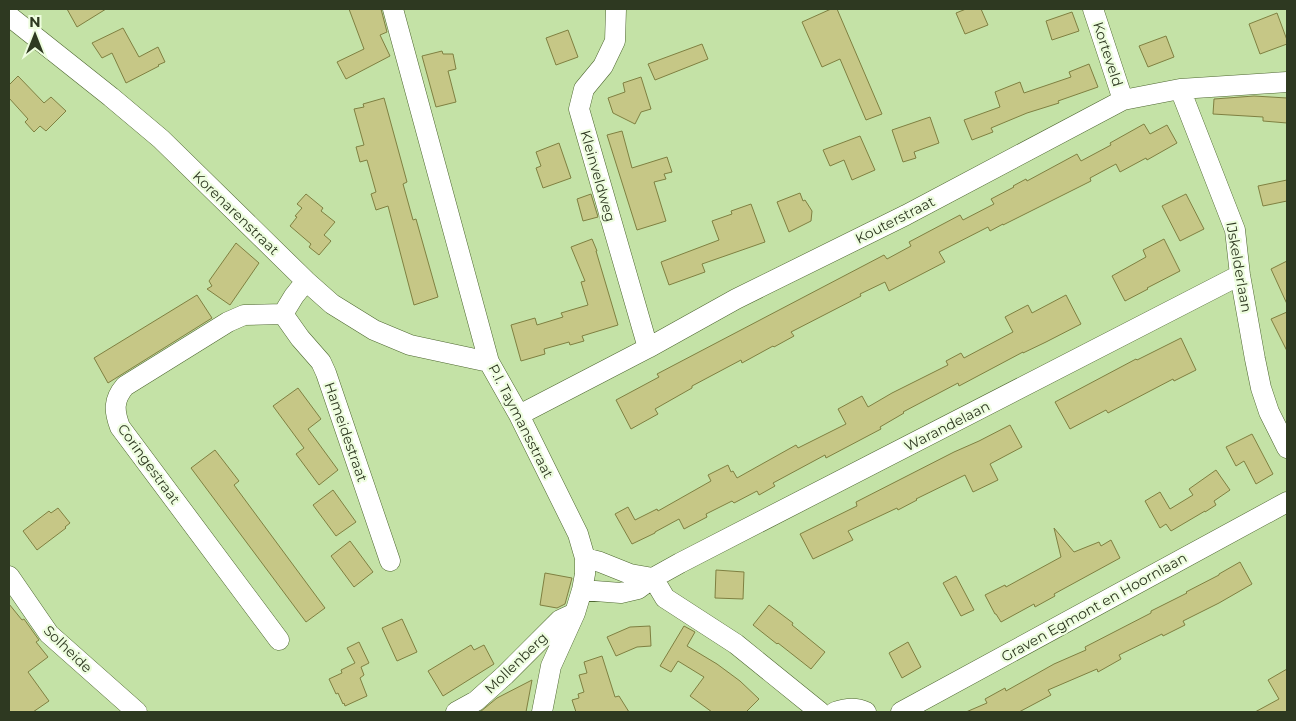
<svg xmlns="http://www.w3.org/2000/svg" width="1296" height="721" viewBox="0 0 1296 721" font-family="Montserrat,sans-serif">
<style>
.building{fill:#c6c786;stroke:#7f8041}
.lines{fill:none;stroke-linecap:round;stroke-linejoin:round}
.minor-casing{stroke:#4e6730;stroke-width:21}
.minor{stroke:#fff;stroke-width:20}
.labels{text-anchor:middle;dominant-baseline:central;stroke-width:4.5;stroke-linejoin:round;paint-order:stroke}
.street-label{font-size:14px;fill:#2e3921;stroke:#eefddf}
</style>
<rect width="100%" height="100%" fill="#c4e2a6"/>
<path class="building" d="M67,9h39l-29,18z
M349,9h32l6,23 -7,3 10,21 -44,23 -9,-17 27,-13z
M831,9h6l45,105 -16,6 -26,-61 -18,8 -20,-45z
M966,9h15l7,16 -23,9 -9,-21z
M1072,12l7,19 -27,9 -6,-19z
M1277,13l10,27v4l-27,10 -11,-30z
M123,28l16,29 19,-10 7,15 -7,3 1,1 -33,17 -14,-30 -10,5 -10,-15z
M568,30l10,27 -22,8 -10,-27z
M1166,36l8,21 -26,10 -9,-21z
M702,44l6,15 -53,21 -7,-16z
M442,51l1,3h10l3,15 -8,2 8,31 -20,5 -14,-51z
M1089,64l9,23 -40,14 1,2 -32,10 -36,15 2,4 -21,8 -8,-20 36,-13 -5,-15 25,-10 4,11 47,-16 -2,-5z
M18,76l26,27 7,-6 15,14 -20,20 -6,-5 -6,6 -9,-10 3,-3 -19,-21v-13z
M641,77l10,32 -10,3 -6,12 -22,-11 -5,-15 17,-6 -2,-9z
M1254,96l33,2v25l-24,-2v-4l-50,-3 1,-15z
M384,98l23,84 -4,2 10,36 3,-1 22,78 -24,8 -26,-99 -12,4 -5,-16 5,-2 -9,-32 -7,2 -4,-15 8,-2 -10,-36 10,-2 -1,-3z
M930,117l9,26 -25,9 2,6 -13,4 -11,-32z
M1144,124l6,10 17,-9 10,18 -30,17 -1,-2 -26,14 -4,-8 -26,14 1,3 -88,44v-1l-13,7 -2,-4 -49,25 6,10 -56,29 -4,-9 -25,12 1,2 -70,36 3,4 -20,11 -1,-1 -31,17 -1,-3 -49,26v2l-37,21 3,5 -27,15 -15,-29 43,-23 -2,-3 227,-119 3,4 24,-13 -2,-4 51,-27 3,5 31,-16 -3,-5 23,-12 -1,-1 13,-7 1,2 50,-27 4,7 30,-16 -1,-2z
M622,131l10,37 35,-11 5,15 -8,2 2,5 -12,3 12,39 -29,9 -30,-95z
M860,136l15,34 -23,10 -8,-20 -14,6 -7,-16z
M559,143l12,35 -28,10 -7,-20 5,-2 -5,-14z
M1287,180v21l-24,5 -5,-20z
M800,193l3,8 2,-1 7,11 -1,10 -22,11 -12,-30z
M306,194l17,14 -2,3 14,11 -11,13 7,6 -12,14 -10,-8 2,-3 -21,-18 7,-9 -2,-1 7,-8 -5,-4z
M591,194l7,23 -15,4 -6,-22z
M1186,194l18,35 -24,12 -18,-35z
M751,204l14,38 -63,22 3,8 -36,13 -8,-23 58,-22 -7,-19 20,-7 -1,-3z
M592,239l5,12h-1l22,74 -36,11 2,5 -14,4 -1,-3 -25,7 1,5 -24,7 -10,-36 24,-7 2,7 26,-8 -2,-4 27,-8 -7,-23 4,-1 -14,-34z
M1164,239l16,32 -33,17 1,1 -23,12 -13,-25 34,-19 -3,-7z
M236,243l23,20 -29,42 -23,-16 5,-3 -3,-5z
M1287,261v43l-16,-35z
M197,295l15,23 -104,65 -14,-25z
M1066,295l15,29 -35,18 -23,11v-1l-64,34 -1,-3 -55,29 1,1 -24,14 1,2 -55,29 -1,-3 -52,28 2,3 -16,9 -2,-4 -23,12 -2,-2 -26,13 1,3 -23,12 -5,-10 -24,13v1l-23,11 -17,-30 13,-7 7,13 22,-11 1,2 53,-30 -3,-6 20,-10 3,7 2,-1 4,7 59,-33 2,3 48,-24 -8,-15 24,-13 6,11 24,-14 56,-28 -2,-4 15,-8 3,5 49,-26 -8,-15 23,-12 4,8z
M1287,312v39l-16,-32z
M1181,338l15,32 -22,11 -1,-2 -65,34 -2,-3 -36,19 -15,-27 81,-43 1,1z
M298,388l23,31 -13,10 30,41 -19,15 -23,-31 8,-6 -31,-42z
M1010,425l12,22 -32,17 8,16 -25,12 -8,-17 -49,24 1,1 -19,10 -1,-2 -49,23 5,9 -40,19 -13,-25 57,-28 -1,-4 98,-50 25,-11z
M1252,434l21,40 -17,10 -12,-23 -8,5 -10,-19z
M215,450l24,31 -5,4 91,123 -19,14 -115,-154z
M1216,470l14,20 -16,11 2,4 -11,7v-1l-34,20 -5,-7 -6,4 -15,-27 15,-9 10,17 23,-14 -4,-6z
M333,490l23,32 -20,14 -23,-31z
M58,508l12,15 -5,4 1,1 -29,22 -14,-19 26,-20 2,2z
M1054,528l20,24 25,-10 2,4 10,-6 9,18 -66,36 1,2 -20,11 -1,-3 -33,18 -5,-8h-1l-10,-19 20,-10 1,2 55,-30z
M350,541l23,31 -19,15 -23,-31z
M1240,562l12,22 -33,19 -36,18 2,4 -22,11 -1,-2 -43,21 2,4 -23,13 -1,-3 -49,21 3,5 -32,17h-53l21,-9 -2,-4 20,-11 1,3 48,-27 32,-14 -1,-3 66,-34v-2l36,-18 -1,-1 33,-17v-1z
M716,570l28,2 -1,27 -28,-1z
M545,573l27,5 -7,26 -8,4 -17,-3z
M956,576l18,34 -13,6 -18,-33z
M9,604l13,16 2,-1 15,21 -3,2 12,15 -20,15 21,29 -16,11h-24z
M769,605l24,18 -1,2 33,27 -14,17 -33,-26 -1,1 -24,-19z
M402,619l15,33 -20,9 -15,-33z
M650,626l1,20 -14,1 -21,9 -9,-19 23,-10z
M684,626l11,6 -8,14 30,18 23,17 19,18 -13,13h-34l-22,-16 14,-19 -26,-16 -7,11 -11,-6z
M359,642l10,21 -8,4 3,8 -4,3 7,18 -22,10 -1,-3 -1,1 -5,-11 -2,1 -7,-15 13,-6 -1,-3 14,-7 -8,-15z
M908,642l13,25 -19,11 -13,-25z
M471,645l3,5 10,-5 10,19 -51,32 -15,-25z
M602,656l13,41 4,-1 10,16h-53l-4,-12 7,-2 -1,-4 6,-2 -5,-17 8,-2 -3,-11z
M1287,669v43h-32l24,-13 -11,-19z
M532,680l-6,32h-46l17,-14z"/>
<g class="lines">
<defs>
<path id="minor" d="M393,9l96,353 30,53 59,119 7,24v16l-3,16 -7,23 -24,53 -9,46
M616,9l-1,32 -12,25 -19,23 -5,20 69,239
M1093,9l30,91
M9,16l102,81 50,42 145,142 26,23 42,26 36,15 79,17
M1180,89l55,141 5,45 15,84 6,29 8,24 18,36
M283,314l17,24 21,24 5,11 64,188
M519,415l129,-67 88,-49 170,-84 217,-115 57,-11 107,-7
M585,558l15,4 30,12 23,4
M9,576l40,58 88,78
M653,578l12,20 71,46 84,68
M582,590l39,3 17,-4 15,-11 27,-15 560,-288
M279,640l-159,-213c-6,-16 -7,-27 5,-41l103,-64 16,-7 39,-1 11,-18 12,-15
M456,712l20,-11 29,-26 55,-55 15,-7
M835,712c11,-4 21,-5 31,0
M901,712l386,-210"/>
</defs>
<use href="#minor" class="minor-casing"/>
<use href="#minor" class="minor"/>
</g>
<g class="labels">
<g class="street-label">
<text transform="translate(1108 54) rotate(72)">Korteveld</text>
<text transform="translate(598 176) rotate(74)">Kleinveldweg</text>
<text transform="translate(236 213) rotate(44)">Korenarenstraat</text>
<text transform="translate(895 220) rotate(-27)">Kouterstraat</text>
<text transform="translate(1239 267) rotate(80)">IJskelderlaan</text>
<text transform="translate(521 421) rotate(63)">P.I. Taymansstraat</text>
<text transform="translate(947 426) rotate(-27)">Warandelaan</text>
<text transform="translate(346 432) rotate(71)">Hameidestraat</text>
<text transform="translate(149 464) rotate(54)">Coringestraat</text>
<text transform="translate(1094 607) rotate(-29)">Graven Egmont en Hoornlaan</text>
<text transform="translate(68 649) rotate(44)">Solheide</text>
<text transform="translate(516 663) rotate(-44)">Mollenberg</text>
</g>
</g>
<rect width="1296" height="721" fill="none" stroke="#2e3921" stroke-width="20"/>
<g transform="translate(35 35)" stroke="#eefddf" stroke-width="4" paint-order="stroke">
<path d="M0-4L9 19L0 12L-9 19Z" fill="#2e3921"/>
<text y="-8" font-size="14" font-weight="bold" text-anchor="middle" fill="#2e3921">N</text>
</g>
</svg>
